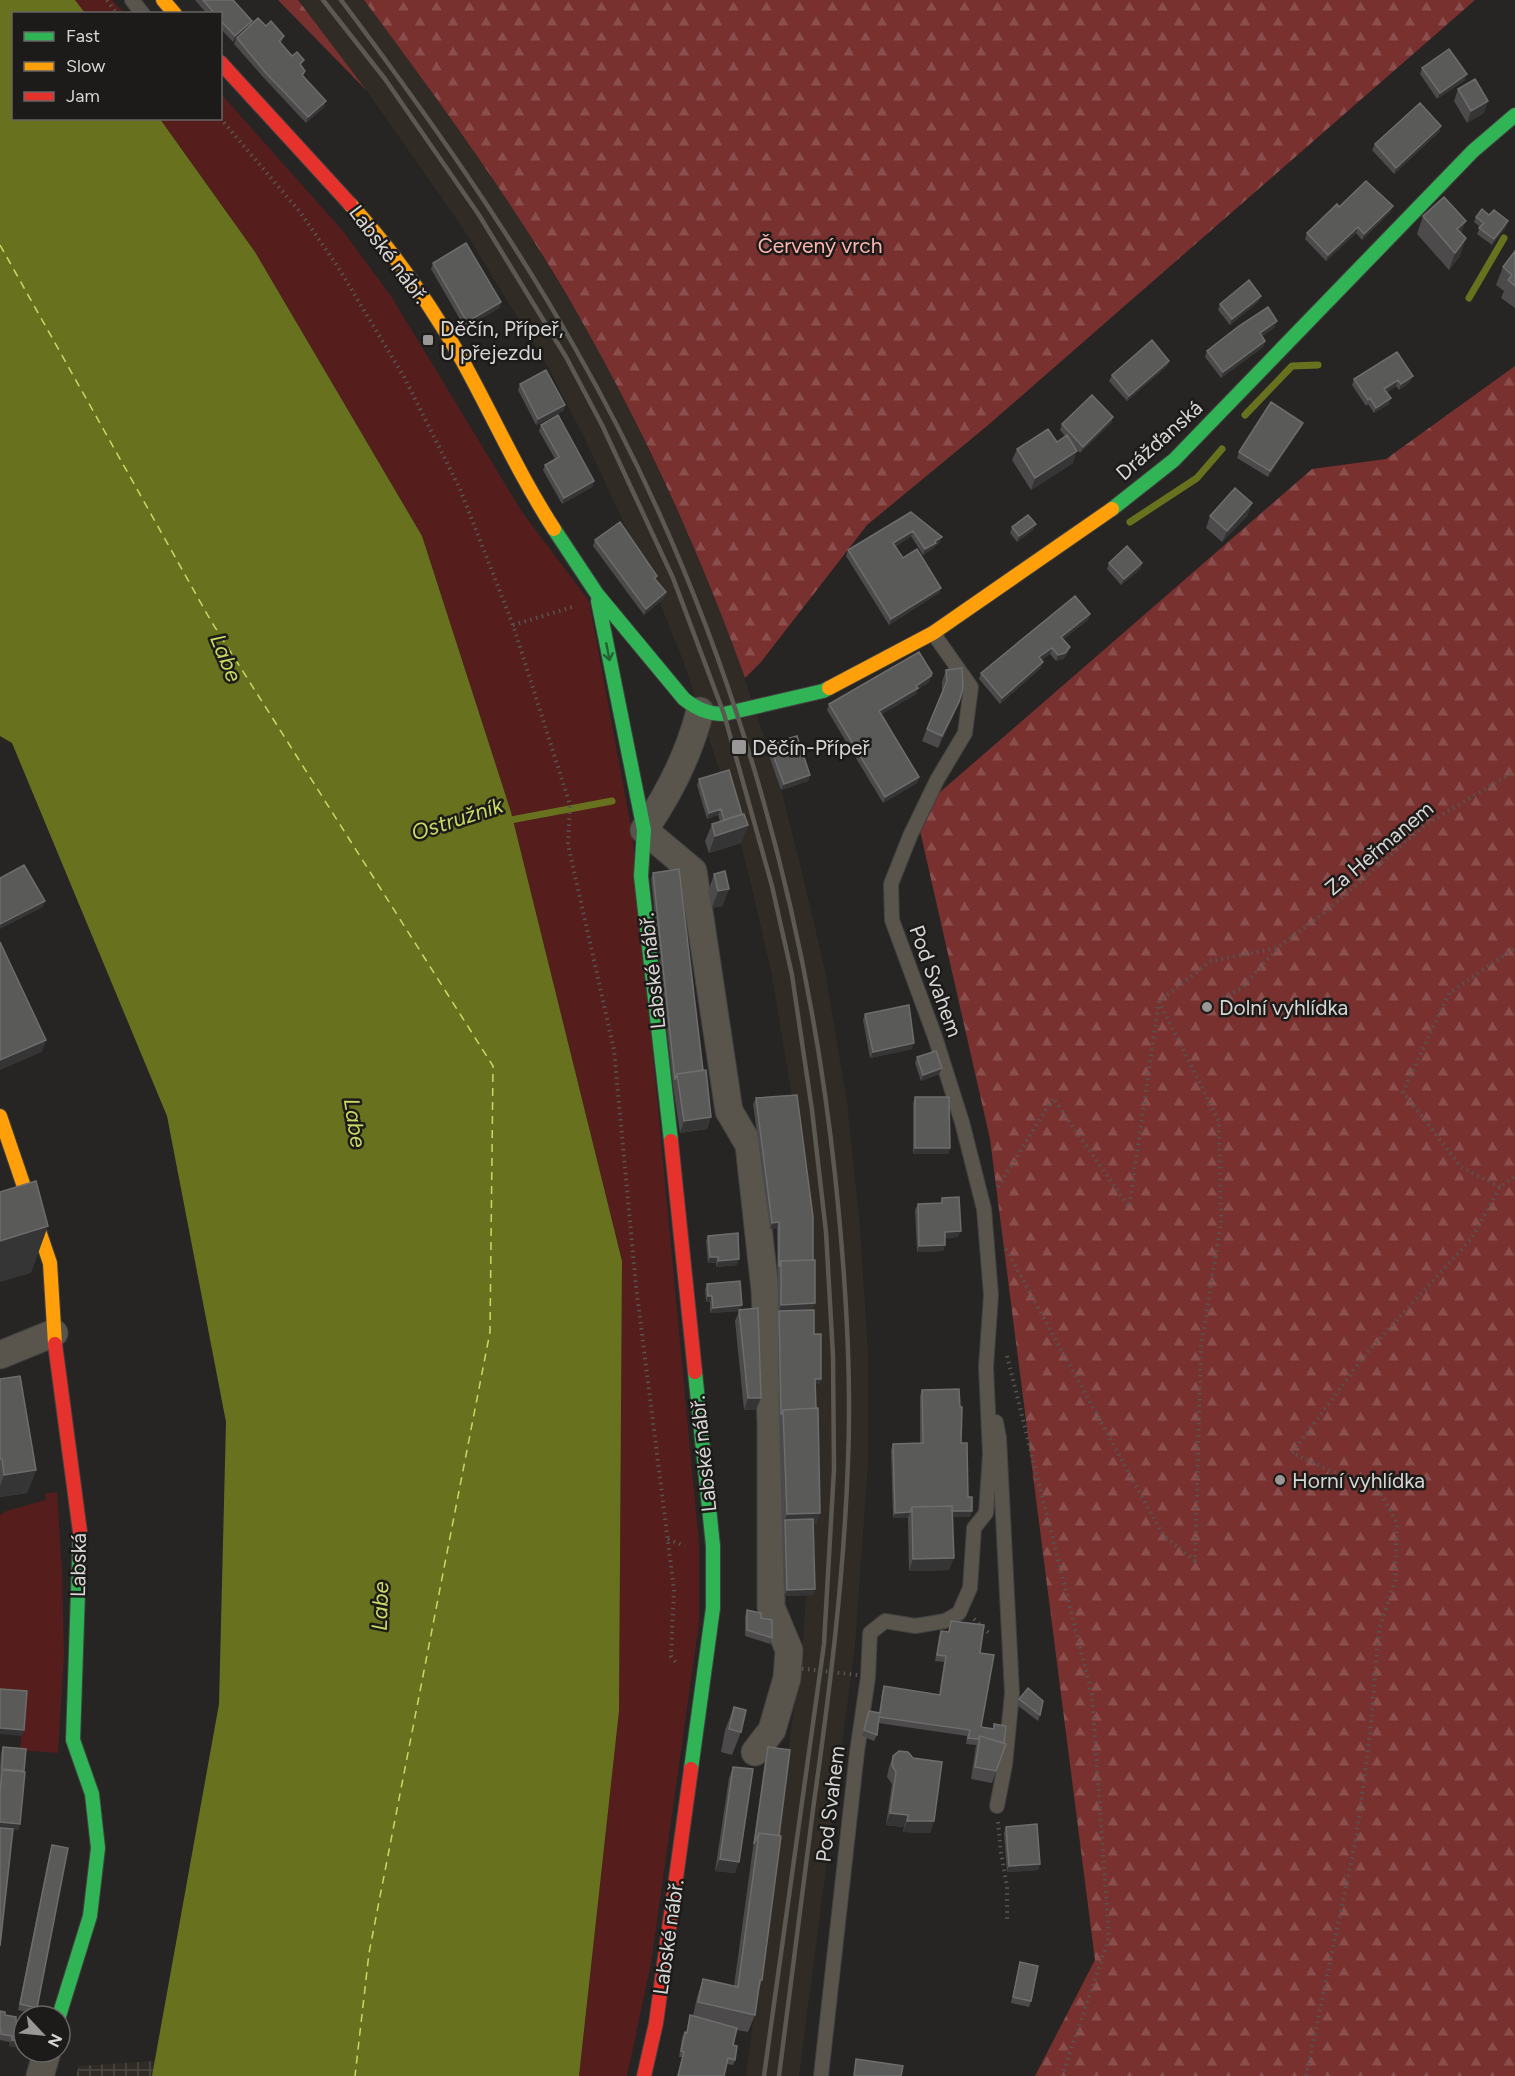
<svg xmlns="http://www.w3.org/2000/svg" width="1515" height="2076" viewBox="0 0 1515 2076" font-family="Figtree,sans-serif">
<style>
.built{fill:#302b25}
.industrial{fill:url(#industrial-grid)}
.green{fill:#551e1d}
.forest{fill:url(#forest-firs)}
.water{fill:#68721e}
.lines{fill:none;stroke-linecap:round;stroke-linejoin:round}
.stream{stroke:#68721e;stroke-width:7}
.ferry{stroke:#c9da64;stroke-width:1.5;stroke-dasharray:8 6;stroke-linecap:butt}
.lane-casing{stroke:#424140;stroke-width:16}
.street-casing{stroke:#424140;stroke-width:29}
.fast-casing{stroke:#424140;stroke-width:16}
.slow-casing{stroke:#424140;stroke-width:16}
.jam-casing{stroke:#424140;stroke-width:16}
.path{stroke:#57554f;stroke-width:4;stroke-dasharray:1.5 4.5;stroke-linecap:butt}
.lane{stroke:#59554c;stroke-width:14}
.street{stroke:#59554c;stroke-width:27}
.fast{stroke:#30b455;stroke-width:14}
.slow{stroke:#ff9f0a;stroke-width:14}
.jam{stroke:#e5322d;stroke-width:14}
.rail{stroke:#5c5953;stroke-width:4.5}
.path-bridge{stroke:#57554f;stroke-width:4;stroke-dasharray:1.5 4.5;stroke-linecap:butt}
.wall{fill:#4c4a4a}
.shaded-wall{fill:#363535}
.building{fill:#5a5a59;stroke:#6e6d6d;stroke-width:1.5}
.oneway{stroke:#266034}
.poi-dot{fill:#999897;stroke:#1d1b19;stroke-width:2}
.labels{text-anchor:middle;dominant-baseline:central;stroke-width:5;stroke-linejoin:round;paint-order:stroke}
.park-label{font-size:21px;fill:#ffb5af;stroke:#1d1b19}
.street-label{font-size:21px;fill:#d7d6d5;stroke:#1d1b19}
.poi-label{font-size:21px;fill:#d7d6d5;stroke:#1d1b19;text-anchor:start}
.water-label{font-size:22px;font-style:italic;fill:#c9da64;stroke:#1d1b19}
</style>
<defs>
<pattern id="industrial-grid" width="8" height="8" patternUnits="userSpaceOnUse" patternTransform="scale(1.5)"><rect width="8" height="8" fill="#302b25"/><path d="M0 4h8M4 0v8" fill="none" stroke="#4d4944"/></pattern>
<pattern id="forest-firs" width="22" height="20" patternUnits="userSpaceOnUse" patternTransform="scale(1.5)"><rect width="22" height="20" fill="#78312f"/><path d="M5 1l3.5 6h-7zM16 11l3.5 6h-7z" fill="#8a4e4c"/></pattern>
</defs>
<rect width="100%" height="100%" fill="#262524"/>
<path class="built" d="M298,0h66l46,60 98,140 86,141 37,72 32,67 39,85 31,79 47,141 23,91 21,90 23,136 13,125 8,126v110l-13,182 -56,431h-53l57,-437 12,-178 1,-106 -22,-246 -22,-133 -20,-88 -23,-89 -45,-136 -31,-77 -69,-149 -36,-70 -84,-137 -97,-139z"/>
<path class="industrial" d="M154,2061l-2,15h-76l3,-10z"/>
<path class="green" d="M75,0h37l12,13h-39z
M221,94l121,136 49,66 131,216 67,89 43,231 67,712v79l-48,340 -24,113h-48l40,-365 3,-450 -111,-449 -89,-276 -167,-284 -95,-133 60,-1z
M57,1492l5,81 2,82 -6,98 -38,-3 5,-53 -25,-1v-181l6,-4 40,-11 -1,-6z"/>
<path class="forest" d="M278,0h20l69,91z
M364,0h1111l-488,426 -120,99 -106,137 -16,16c-41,-115 -92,-228 -151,-335 -66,-121 -148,-233 -230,-343z
M1515,366v1710h-480l60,-116 -105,-821 -74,-326 396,-344 74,-10z"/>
<path class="water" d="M0,0h75l10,13 -71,1v104l146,1 95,133 167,284 89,276 111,449 -3,450 -40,365h-427l67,-372 7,-282 -59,-306 -155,-373 -12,-7z"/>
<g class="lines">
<path class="stream" d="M1469,298l35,-60
M1245,415l47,-49 26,-1
M1130,522l67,-44 25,-29
M505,821l107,-20"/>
<path class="ferry" d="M0,245l211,376 282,445 -3,266 -121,621 -14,123"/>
<defs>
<path id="lane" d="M132,0l11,14
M996,1422l3,16 13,255 -7,72 -8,41
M821,2076l36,-324 11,-75 2,-44 15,-12 30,5 30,-5 14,-8 11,-25 4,-60 12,-15 4,-59 -4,-87 5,-72 -7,-86 -22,-87 -27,-85 -43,-117 -1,-36 19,-48 27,-56 28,-47 6,-46 -38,-54"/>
<path id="street" d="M700,711c-11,43 -31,83 -56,119l49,41 36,240 20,34 16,145 6,131v186l18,43 -2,28 -15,52 -17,22
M0,1355l54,-22
M40,2076l7,-24"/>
<path id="fast" d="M1112,509l62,-49 299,-309 42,-36
M554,529l43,65 87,105c13,10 24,15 40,15l99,-23 6,-3
M598,601l46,229 -3,46 30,265
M691,1769l22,-161v-62l-18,-174
M59,2016l31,-100 8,-68 -6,-54 -19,-54 7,-208"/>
<path id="slow" d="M163,0l12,14
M350,204c43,47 81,101 112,156 31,56 57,115 92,169
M829,688l104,-55 179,-124
M0,1116l50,147 5,81"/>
<path id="jam" d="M220,62l130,142
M671,1141l24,231
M55,1344l25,188
M644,2076l12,-53 35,-254"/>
</defs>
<use href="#lane" class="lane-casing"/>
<use href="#street" class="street-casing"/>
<use href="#fast" class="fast-casing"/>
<use href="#slow" class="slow-casing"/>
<use href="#jam" class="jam-casing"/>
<path class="path" d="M107,0l8,11
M220,118l80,94 38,55 66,110 56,112 53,136 57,180 -2,39 46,206 22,236 38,304 -3,66 7,9
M513,625l59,-18
M1207,1007l36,-20 34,-38
M998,1187l55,-89 76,109 30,-206 52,-40 66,-13 47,-35 101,-88 90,-54
M1500,1187l-39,-20 -58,-75 46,-99 66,-45
M1006,1249l157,286 32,26 6,-215 20,-124 -2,-100 -60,-121
M1007,1356l85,339 17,243 -47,138
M668,1539l17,7
M974,1619l16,15
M998,1822l3,30 6,35v34
M1306,2076l50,-237 14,-105 9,-105 16,-48 2,-58 -21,-38 -45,-14 -39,-18 73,-98 107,-117 28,-51 15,-11"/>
<use href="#lane" class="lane"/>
<use href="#street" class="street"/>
<use href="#fast" class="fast"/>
<use href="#slow" class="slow"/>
<use href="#jam" class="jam"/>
<path class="rail" d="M323,0l62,79 94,136 87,142 36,68 71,153 51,136 48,172 20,89 20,135 14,122 7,124 1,113 -10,175 -60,432
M341,0c84,112 165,226 234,348 145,253 229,538 260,827 10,95 17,191 13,286 -4,115 -18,228 -34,341 -12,91 -23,183 -35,274"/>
<path class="path-bridge" d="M796,1668l62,7"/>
</g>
<path class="wall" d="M195,0h38l19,21 -2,4 16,1 18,10 -3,7 21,23v1l3,4 -2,5 23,25 -2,6 -18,16 -43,-46 -29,-33 2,-5 -3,3 -13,-14v-14h-13z
M1422,68l43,12 -28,19 -17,-25z
M1458,89l26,24 -17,10 -13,-22z
M1441,126l-2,6 -45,42 -22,-24 3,-6z
M1339,207l52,4 -29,29 -6,-7 -30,28 -21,-22 2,-6z
M1489,215l17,12 -14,18 -15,-11 3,-7 -6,-5 2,-5z
M1423,216l38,17 -1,23 -11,14 -32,-36z
M1515,251v57l-14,-10 3,-7 -8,-6 7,-18z
M433,263l68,39 -2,6 -34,20 -34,-59z
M1259,301l-29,24 -12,-15 2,-6z
M1275,327l-13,9 3,5 -2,6 -42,31 -16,-21 2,-6z
M1397,352l13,30 -11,8 -3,-4 -9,6 2,12 -15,9 -6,-9 -2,2 -14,-21 2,-6z
M1169,361l-2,5 -40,35 -18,-20 3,-6z
M520,384l45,21 -2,6 -27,14 -18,-35z
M1113,417l-2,6 -31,30 -7,-8v18l-42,27 -19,-30 5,-11 40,-7 8,-6 -5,-6 2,-6z
M1303,423l-3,6 -32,48 -31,-19 2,-6z
M541,425l53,56 -2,6 -30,17 -19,-34 2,-5 10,-6 -16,-28z
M911,512l31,25 -3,6 -4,3 -1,2 -11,7 -12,-19 -16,11 8,11 38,30 -2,5 -50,32 -43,-69 2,-6z
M1248,515l-26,27 -16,-14 4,-12z
M1012,527l21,3 -16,12 -7,-9z
M595,540l62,36 -1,4 10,12 -2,6 -20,17 -51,-69z
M1109,563h33l-2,6 -19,16 -14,-16z
M1088,620l-25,19 5,14 -5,6 -7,2 -6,-7 -9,6v8l-41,36 -21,-25 2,-6z
M946,670l8,44 -16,34 -16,-7 20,-50v-9z
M929,682l-12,8 -1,4 -34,20 37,63 -2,6 -34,20 -56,-93 2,-6z
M769,744l41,31 -2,6 -27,9 -14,-40z
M699,779l43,35 6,11 -7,18 -32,10 -4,-12 7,-17 8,-3 -2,-6 -11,4 -10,-34z
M653,873l50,197 8,47 -4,12 -27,4 -7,-47 -22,-207z
M714,874l15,15 -7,17 -10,2 -4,-16z
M865,1014l47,35 -42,9 -7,-38z
M917,1057l22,17 -18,7 -6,-18z
M915,1097l35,51 -2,6h-35v-51z
M756,1098l57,212 1,24 7,45 -2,5h-4l5,129 -4,11h-3l2,65 -2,6 -29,1 -5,-175 -2,-193 -7,1 -17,-125z
M942,1198l16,39 -13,1v7l-2,6 -26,1 -2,-42 3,-6h22z
M708,1236l29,29 -21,2v-4h-8l-2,-22z
M707,1284l35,21 -2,4 16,101h-12l-9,-89 4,-10 -29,2v-11h-4l-1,-12z
M0,1379l36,91 -9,23 -27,4z
M922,1390l39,53 9,74h-17l-4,53 -40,1 -1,-53h-15l-2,-68 2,-6 27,-1v-47z
M747,1610l14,8 11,20 -2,6 -25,-8v-20z
M951,1621l29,32 1,74 12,2 1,-5 10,19 2,1 -14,39 -21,-4 5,-34 -10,-1 1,-8 -89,-13 -1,12 -3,6 -12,-5 7,-25 10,2 3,-21 2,-6 55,9 5,-33 -9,-1 4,-24 2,-6 7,1z
M1019,1699l21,16 -2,6 -21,-16z
M734,1707l7,25 -9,23 -11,-3 4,-22z
M3,1747l21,24 -4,53 -2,6 -5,-1 -13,117v-178l1,-15z
M768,1747l11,89 -17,144 -4,13 -3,22 -7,17 -12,-2 -3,15 2,15 -2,5 -6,-1 -3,12h-47l5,-19h-3l3,-19 3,-6 1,1 4,-18 3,1 4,-19 6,-18 31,7 32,-233z
M893,1756l41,65 -4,12 -27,-1 1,-5 -18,-2 6,-41 -5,-7 2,-10z
M733,1767l3,104 -1,2 -20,-2 14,-93z
M1006,1827l34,37 -2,6 -31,2 -3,-39z
M52,1845l-15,163 -3,6 -16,-4 32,-159z
M1020,1962l11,39 -2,6 -18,-4z
M0,2011l5,4 11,6 6,27 -13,-2 1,-4 -10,-2z"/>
<path class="shaded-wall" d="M252,21l-2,6 -17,15 2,-6z
M1467,74l-2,6 -28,19 3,-6z
M326,101l-2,6 -18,16 2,-6z
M1488,101l-4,12 -17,10 4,-12z
M1441,126l-2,6 -45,42 2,-6z
M1393,206l-2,5 -29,29 2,-6z
M1466,221l-7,18 -2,-10z
M1508,221l-2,6 -14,18 2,-6z
M1358,227l-2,6 -30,28 2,-6z
M1466,238l-6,18 -11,14 6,-17z
M1261,296l-2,5 -29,24 2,-6z
M501,302l-2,6 -34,20 2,-6z
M1277,321l-2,6 -17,12 2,-6z
M1265,341l-2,6 -42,31 2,-6z
M1169,361l-2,5 -40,35 2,-5z
M1413,376l-3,6 -11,8 2,-6z
M1398,380l-2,6 -14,9 2,-6z
M1391,398l-2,6 -15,9 2,-5z
M565,405l-2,6 -27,14 2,-6z
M1113,417l-2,6 -31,30 3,-6z
M1303,423l-3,6 -32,48 2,-6z
M1077,451l-4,12 -42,27 4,-12z
M594,481l-2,6 -30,17 2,-6z
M1252,503l-4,12 -26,27 5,-11z
M1036,524l-3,6 -16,12 2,-6z
M913,531l-2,5 -20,13 2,-6z
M942,537l-3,6 -4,3 -1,2 -11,7 2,-6 10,-8z
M1142,563l-2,6 -19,16 3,-6z
M941,588l-2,5 -50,32 2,-6z
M666,592l-2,6 -20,17 2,-6z
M1090,614l-2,6 -29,23 2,-6z
M1070,647l-2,6 -5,6 -7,2 2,-6z
M1052,648l-2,6 -13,9 2,-6z
M1043,662l-2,6 -41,36 2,-6z
M931,676l-2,6 -12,8 -1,4 -39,23 2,-6z
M959,702l-5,12 -16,34 4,-12z
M810,775l-2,6 -27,9 3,-6z
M919,777l-2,6 -34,20 2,-6z
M721,809l-3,6 -11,4 2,-6z
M748,825l-7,18 -32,10 6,-17z
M729,889l-7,17 -10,2 6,-17z
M45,901l-2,6 -43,22v-5z
M46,1040l-4,12 -42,18v-10z
M914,1043l-2,6 -42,9 3,-6z
M942,1068l-3,6 -18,7 2,-6z
M711,1117l-4,12 -27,4 4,-12z
M915,1148h35l-2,6h-35z
M779,1222l-2,6 -7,1 2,-6z
M48,1226l-17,47 -31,9v-41z
M961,1231l-3,6 -15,1 2,-6z
M945,1245l-2,6 -26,1 2,-6z
M710,1257h8l-2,6h-8z
M739,1259l-2,6 -21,2 2,-6z
M708,1296h4l-2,6h-4z
M815,1303l-4,11 -32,-3 2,-6z
M742,1305l-2,6 -30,2 3,-5z
M815,1379h6l-2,5h-6z
M748,1398h13l-5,12h-12z
M36,1470l-9,23 -27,4v-11l4,-11z
M972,1511l-2,6 -58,1v-6z
M910,1512l-2,6h-15l2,-5z
M820,1513l-4,11 -31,2v-6l2,-6z
M954,1558l-5,12 -40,1 4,-12z
M815,1589l-2,6 -29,1 3,-6z
M0,1728l24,2 -2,6 -22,-2z
M2,1769l22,2 -2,6 -20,-7 -2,5z
M890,1813l18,2 -4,12 -18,-2z
M907,1821h27l-4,12 -27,-1z
M0,1822l20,2 -2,6 -18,-2z
M720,1859h20l-5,14 -20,-2z
M1040,1864l-2,6 -31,2 2,-6z
M12,2040l12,2 -2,6 -13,-2z"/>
<path class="building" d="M203,0h30l19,21 -17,15 -15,-16v-6h-5z
M258,18l8,8 5,-5 13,15 -5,5 13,15 5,-4 7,8 -4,4 5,7 -3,4 24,26 -18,16 -43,-45 -28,-34z
M1449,49l18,25 -27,19 -18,-25z
M1475,79l13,22 -17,10 -13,-22z
M1420,103l21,23 -45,42 -21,-24z
M1366,181l27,25 -29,28 -6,-7 -30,28 -21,-22 30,-29 2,3z
M1444,197l22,24 -9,8 9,9 -11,15 -32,-37z
M1482,209l7,6 5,-5 14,11 -14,18 -15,-11 5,-5 -8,-6z
M466,243l35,59 -34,20 -34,-59z
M1515,251v35l-7,-6 4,-5 -9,-8z
M1249,280l12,16 -29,23 -12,-15z
M1268,307l9,14 -17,12 5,8 -42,31 -16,-21 32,-25z
M1152,340l17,21 -40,35 -17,-21z
M1397,352l16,24 -12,8 -3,-4 -14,9 7,9 -15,10 -6,-10 -2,2 -14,-21z
M546,370l19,35 -27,14 -18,-35z
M1092,395l21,22 -30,30 -21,-23z
M1271,402l32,21 -33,48 -31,-19z
M558,415l36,66 -30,17 -19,-33 14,-8 -18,-32z
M1048,429l9,13 10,-7 10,16 -42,27 -18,-29z
M1235,488l17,15 -25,28 -17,-15z
M911,512l31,25 -7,4 1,2 -11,6 -12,-18 -20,12 10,15 14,-9 24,39 -50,31 -43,-69z
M1028,515l8,9 -17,12 -7,-9z
M620,522l37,54 -3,2 12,14 -20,17 -51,-69z
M1127,546l15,17 -18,16 -15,-16z
M1075,596l15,18 -29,23 9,10 -5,6 -7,2 -6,-7 -13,9 4,5 -41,36 -21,-25z
M919,652l13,21 -1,3 -15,10 2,2 -39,23 40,66 -34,20 -56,-93z
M962,668l1,21 -4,13 -17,34 -15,-7 20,-48 -1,-11z
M797,736l13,39 -26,9 -15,-40z
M729,770l13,44 -18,6 -3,-11 -12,4 -10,-34z
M744,814l4,11 -33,11 -3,-12z
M24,865l21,36 -45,23v-46z
M679,869l24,201 -26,4 -2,6 -22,-207z
M725,871l4,18 -11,2 -4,-17z
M0,942l46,98 -46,20z
M909,1005l5,38 -41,9 -8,-38z
M936,1051l6,17 -19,7 -6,-18z
M706,1070l5,47 -27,4 -7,-47z
M797,1095l16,122v43l-32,1 -2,6v-45l-7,1 -16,-125z
M915,1097h34l1,51h-35z
M36,1181l12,45 -48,15v-49z
M959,1197l2,34 -16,1v13l-26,1 -1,-42 24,-1v-5z
M738,1233l1,26 -21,2v-4h-8l-2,-21z
M815,1260v43l-34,2v-44z
M740,1281l2,24 -29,3 -1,-12h-4l-1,-12z
M758,1308l3,90h-13l-9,-88z
M814,1310v24h7v45h-6l1,29 -33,2 -2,5 -2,-104z
M20,1376l16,94 -32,5 -2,-16h-2v-80z
M959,1389l1,18h2l-1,36h6l1,54h4v14h-20v-5l-40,1 -2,5 -15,1 -2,-69 30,-1 -1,-53z
M818,1408l2,105 -33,1 -4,-104z
M952,1506l2,52 -41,1 -1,-52z
M813,1519l2,70 -28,1 -2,-70z
M747,1610l14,3v5l11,2v18l-25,-8z
M951,1621l33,4 -4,28 14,2 -13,72 13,2v-5l12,2 -2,17 -24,-7 -2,3 -10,-1 2,-8 -91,-13 -2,18 -13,-5 5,-19 11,2 4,-27 56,9 6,-39 -9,-1 4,-24 8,1z
M1028,1688l15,13 -3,14 -21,-16z
M0,1689l27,2 -3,39 -24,-2z
M734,1707l12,3 -5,22 -12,-3z
M980,1736l26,8 -10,27 -21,-4z
M3,1747l23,2 -2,22 -22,-2z
M768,1747l22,3 -11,86 -20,-3 -5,11z
M899,1751l9,1 5,6 29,4 -8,59h-27l1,-6 -18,-2 6,-41 -4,-7 1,-9z
M733,1767l20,2 -14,93 -19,-3z
M2,1770l23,2 -5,52 -20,-2v-29z
M1037,1824l3,40 -31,2 -3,-39z
M0,1828l13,1 -13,117z
M759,1833l22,3 -19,144h-2l-5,35 -57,-13 5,-23 35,8z
M52,1845l16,3 -31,160 -17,-4z
M1020,1962l18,4 -7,35 -18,-4z
M0,2011l5,1v3l11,2v4l8,1v20l-12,-2v-4l-11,-2v-4l-1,-1z
M690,2015l47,13 -4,17 4,1 -2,14 -7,-2 -4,18h-46l6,-24 -3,-1 4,-19 2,1z
M856,2059l47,7 -2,10h-47z"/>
<defs><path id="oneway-shaft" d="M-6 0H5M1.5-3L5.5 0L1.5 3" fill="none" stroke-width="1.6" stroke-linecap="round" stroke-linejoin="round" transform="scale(1.5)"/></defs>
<use class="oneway" href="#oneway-shaft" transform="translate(608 652) rotate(79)"/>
<g class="poi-dot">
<rect x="422" y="334" width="12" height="12" rx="3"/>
<rect x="731" y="739" width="16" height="16" rx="3"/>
<circle cx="1207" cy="1007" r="6"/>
<circle cx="1280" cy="1480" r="6"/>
</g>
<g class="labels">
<g class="park-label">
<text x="820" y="245">Červený vrch</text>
</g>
<g class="street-label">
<text transform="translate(389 254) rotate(53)">Labské nábř.</text>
<text transform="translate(1159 440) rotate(-42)">Drážďanská</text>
<text transform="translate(1379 848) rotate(-40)">Za Heřmanem</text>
<text transform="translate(652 971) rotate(-96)">Labské nábř.</text>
<text transform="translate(936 981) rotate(70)">Pod Svahem</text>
<text transform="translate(703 1454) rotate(-96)">Labské nábř.</text>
<text transform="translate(78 1565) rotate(-89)">Labská</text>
<text transform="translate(830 1804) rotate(-83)">Pod Svahem</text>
<text transform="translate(668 1937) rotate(-82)">Labské nábř.</text>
</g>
<g class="poi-label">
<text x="440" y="328">Děčín, Přípeř,<tspan x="440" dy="24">U přejezdu</tspan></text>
<text x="752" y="747">Děčín-Přípeř</text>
<text x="1219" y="1007">Dolní vyhlídka</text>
<text x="1292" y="1480">Horní vyhlídka</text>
</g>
<g class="water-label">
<text transform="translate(226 658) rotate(68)">Labe</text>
<text transform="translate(457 819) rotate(-18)">Ostružník</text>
<text transform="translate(355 1123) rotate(81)">Labe</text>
<text transform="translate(380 1606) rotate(-88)">Labe</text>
</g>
</g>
<rect x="12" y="12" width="210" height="108" fill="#1d1b19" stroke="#676664" stroke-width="1.5"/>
<rect x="24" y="32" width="30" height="9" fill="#30b455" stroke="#676664" stroke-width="1.5"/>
<text x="66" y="42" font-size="18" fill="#d7d6d5">Fast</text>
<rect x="24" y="62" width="30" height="9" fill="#ff9f0a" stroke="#676664" stroke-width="1.5"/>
<text x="66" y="72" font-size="18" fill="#d7d6d5">Slow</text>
<rect x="24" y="92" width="30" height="9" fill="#e5322d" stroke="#676664" stroke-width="1.5"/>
<text x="66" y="102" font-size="18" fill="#d7d6d5">Jam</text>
<g transform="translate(42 2034) rotate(116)"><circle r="28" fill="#1d1b19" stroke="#676664" stroke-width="1.5"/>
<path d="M0-4.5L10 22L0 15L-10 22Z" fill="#999897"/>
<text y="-9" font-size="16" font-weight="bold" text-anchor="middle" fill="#d7d6d5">N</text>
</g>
</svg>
